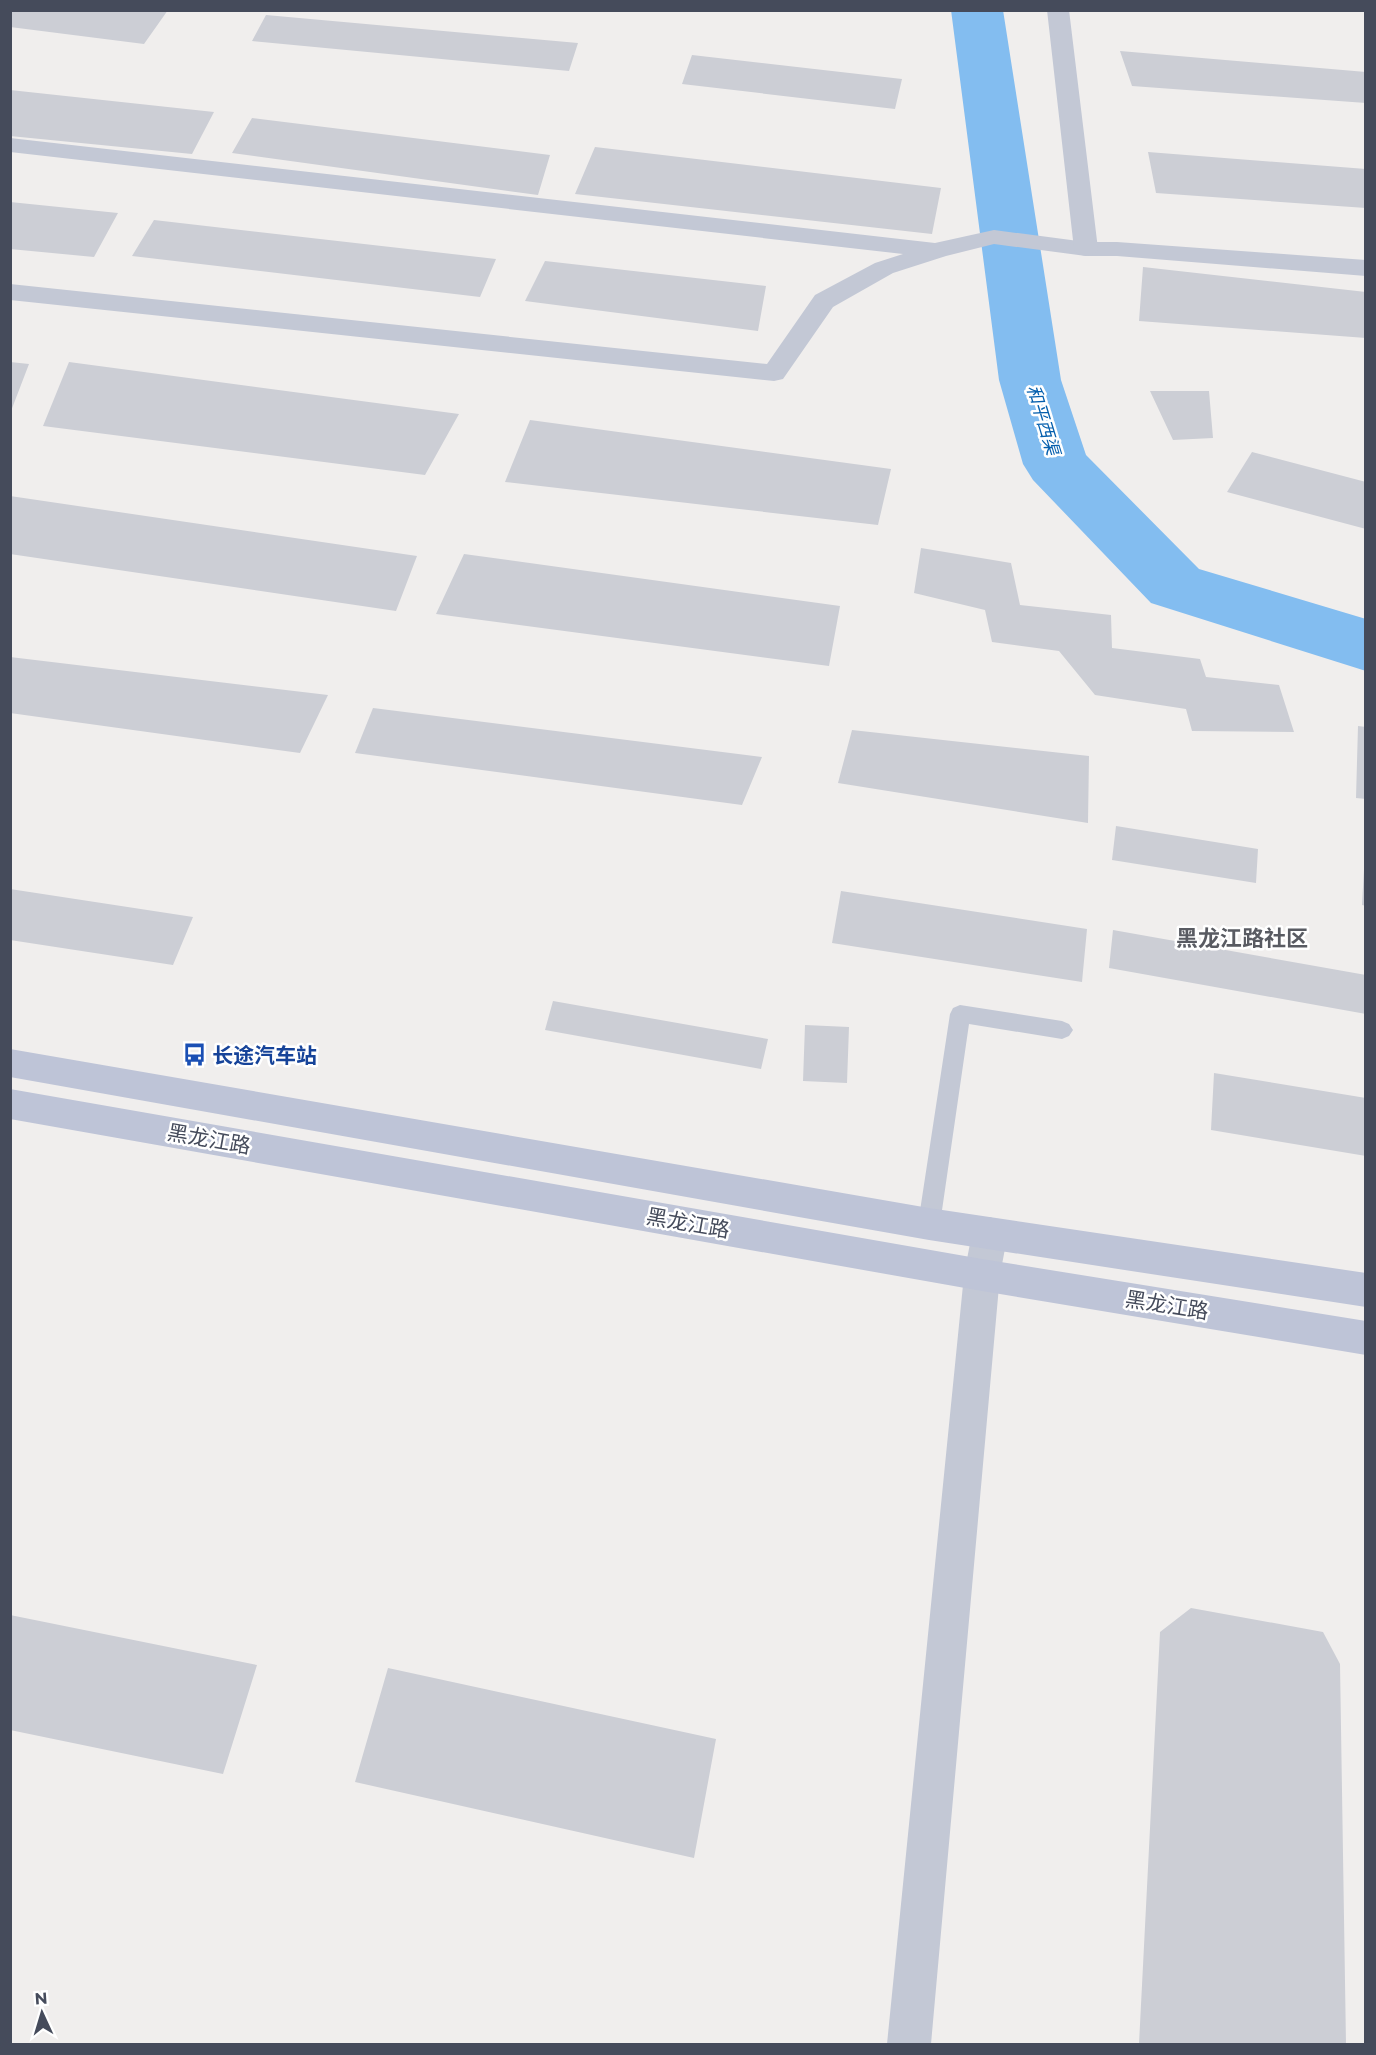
<svg xmlns="http://www.w3.org/2000/svg" width="1376" height="2055" viewBox="0 0 1376 2055" font-family="Montserrat,'Noto Sans SC',sans-serif">
<style>
.lines{fill:none;stroke-linecap:round;stroke-linejoin:round}
.river{fill:#83bdf0;fill-rule:evenodd}
.building{fill:#ccced5}
.service{fill:#c3c8d5;fill-rule:evenodd}
.minor{fill:#c3c8d5;fill-rule:evenodd}
.tertiary{fill:#c3c8d5;fill-rule:evenodd}
.secondary{fill:#bec4d7;fill-rule:evenodd}
.labels{text-anchor:middle;dominant-baseline:central;stroke-width:5;stroke-linejoin:round;paint-order:stroke}
.far-water-label{font-size:18px;font-style:italic;fill:#055fad;stroke:#fff}
.transit-label{font-size:21px;font-weight:bold;fill:#164399;stroke:#fff;text-anchor:start}
.street-label{font-size:21px;fill:#454b5b;stroke:#fff}
.neighbourhood-label{font-size:22px;font-weight:bold;fill:#595b62;stroke:#fff}
</style>
<rect width="100%" height="100%" fill="#f0eeed"/>
<g class="lines">
<path class="river" d="M951,10h52l58,370 25,75 113,114 167,50v52l-215,-68 -118,-123 -10,-16 -24,-84z"/>
</g>
<path class="building" d="M10,10h158l-24,34 -134,-17z
M266,15l312,28 -9,28 -317,-30z
M1120,51l246,21v31l-234,-17z
M692,55l210,24 -7,30 -213,-25z
M10,90l204,22 -22,42 -182,-18z
M252,118l298,37 -12,40 -306,-42z
M595,147l346,41 -9,46 -357,-40z
M1148,152l218,17v39l-210,-15z
M10,202l108,11 -24,44 -84,-8z
M154,220l342,39 -16,38 -348,-41z
M545,261l221,25 -8,45 -233,-30z
M1143,267l223,25v46l-227,-17z
M10,362l19,2 -18,47 -1,-1z
M69,362l390,52 -34,61 -382,-49z
M1150,391h59l4,47 -40,2z
M530,420l361,49 -13,56 -373,-43z
M1252,452l114,30v47l-139,-37z
M10,496l407,60 -21,55 -386,-57z
M921,548l90,15 9,42 91,10 1,33 88,11 6,18 73,8 15,47 -102,-1 -6,-22 -91,-14 -36,-44 -67,-9 -7,-32 -71,-17z
M464,554l376,52 -11,60 -393,-52z
M10,657l318,38 -28,58 -290,-40z
M373,708l389,49 -20,48 -387,-52z
M1358,726l8,1v72l-10,-1z
M852,730l237,26 -1,67 -250,-40z
M1116,826l142,23 -2,34 -144,-23z
M1364,869h2v37l-4,-1z
M10,889l183,28 -20,48 -163,-25z
M841,891l246,38 -5,53 -250,-39z
M1113,930l253,45v39l-257,-46z
M553,1001l215,38 -7,30 -216,-39z
M805,1025l44,2 -2,56 -44,-2z
M1214,1073l152,25v58l-155,-26z
M1191,1608l132,24 17,32 6,380h-207l21,-412z
M10,1615l247,50 -34,109 -213,-44z
M388,1668l328,71 -22,119 -339,-76z"/>
<g class="lines">
<path class="service" d="M960,1005l102,16 7,3 4,6 -4,6 -7,3 -93,-15 -29,200 -3,7 -8,3 -8,-3 -3,-7 32,-210 3,-6z"/>
<path class="minor" d="M10,138l925,105 59,-13 92,12h31l249,18v16l-249,-20h-31l-92,-12 -48,12 -53,17 -60,34 -50,72 -9,2 -764,-81v-16l757,80 48,-69 60,-32 28,-9 -893,-102z"/>
<path class="tertiary" d="M1047,10h22l29,239 -3,5 -9,2 -9,-2 -3,-5z
M990,1217l12,5 6,11 -8,42 -69,769h-44l77,-769 8,-42 6,-11z"/>
<path class="secondary" d="M10,1049l919,159 437,65v34l-437,-67 -919,-163z
M10,1089l972,170 384,62v34l-384,-64 -972,-172z"/>
</g>
<defs>
<symbol id="bus-bare" viewBox="-9 -9 18 18"><path d="M-5-6H5V4H4V6H2V4H-2V6H-4V4H-5ZM-3.5-4V0h7V-4ZM-3.5 1.2v1.5H-2V1.2ZM2 1.2v1.5H3.5V1.2Z" fill="#1a4fb4" stroke="#fff" stroke-width="2.5" paint-order="stroke"/></symbol>
</defs>
<g fill-rule="evenodd">
<use href="#bus-bare" x="178" y="1038" width="33" height="33"/>
</g>
<g class="labels">
<g class="far-water-label">
<text transform="translate(1043 420) rotate(73)">和平西渠</text>
</g>
<g class="transit-label">
<text x="212" y="1055">长途汽车站</text>
</g>
<g class="street-label">
<text transform="translate(209 1139) rotate(10)">黑龙江路</text>
<text transform="translate(688 1223) rotate(10)">黑龙江路</text>
<text transform="translate(1167 1305) rotate(9)">黑龙江路</text>
</g>
<g class="neighbourhood-label">
<text x="1242" y="938">黑龙江路社区</text>
</g>
</g>
<rect width="1376" height="2055" fill="none" stroke="#454b5b" stroke-width="24"/>
<g transform="translate(42 2013) rotate(356)" stroke="#ffffff" stroke-width="4.5" paint-order="stroke">
<path d="M0-4.5L10 22L0 15L-10 22Z" fill="#454b5b"/>
<text y="-9" font-size="16" font-weight="bold" text-anchor="middle" fill="#454b5b">N</text>
</g>
</svg>
